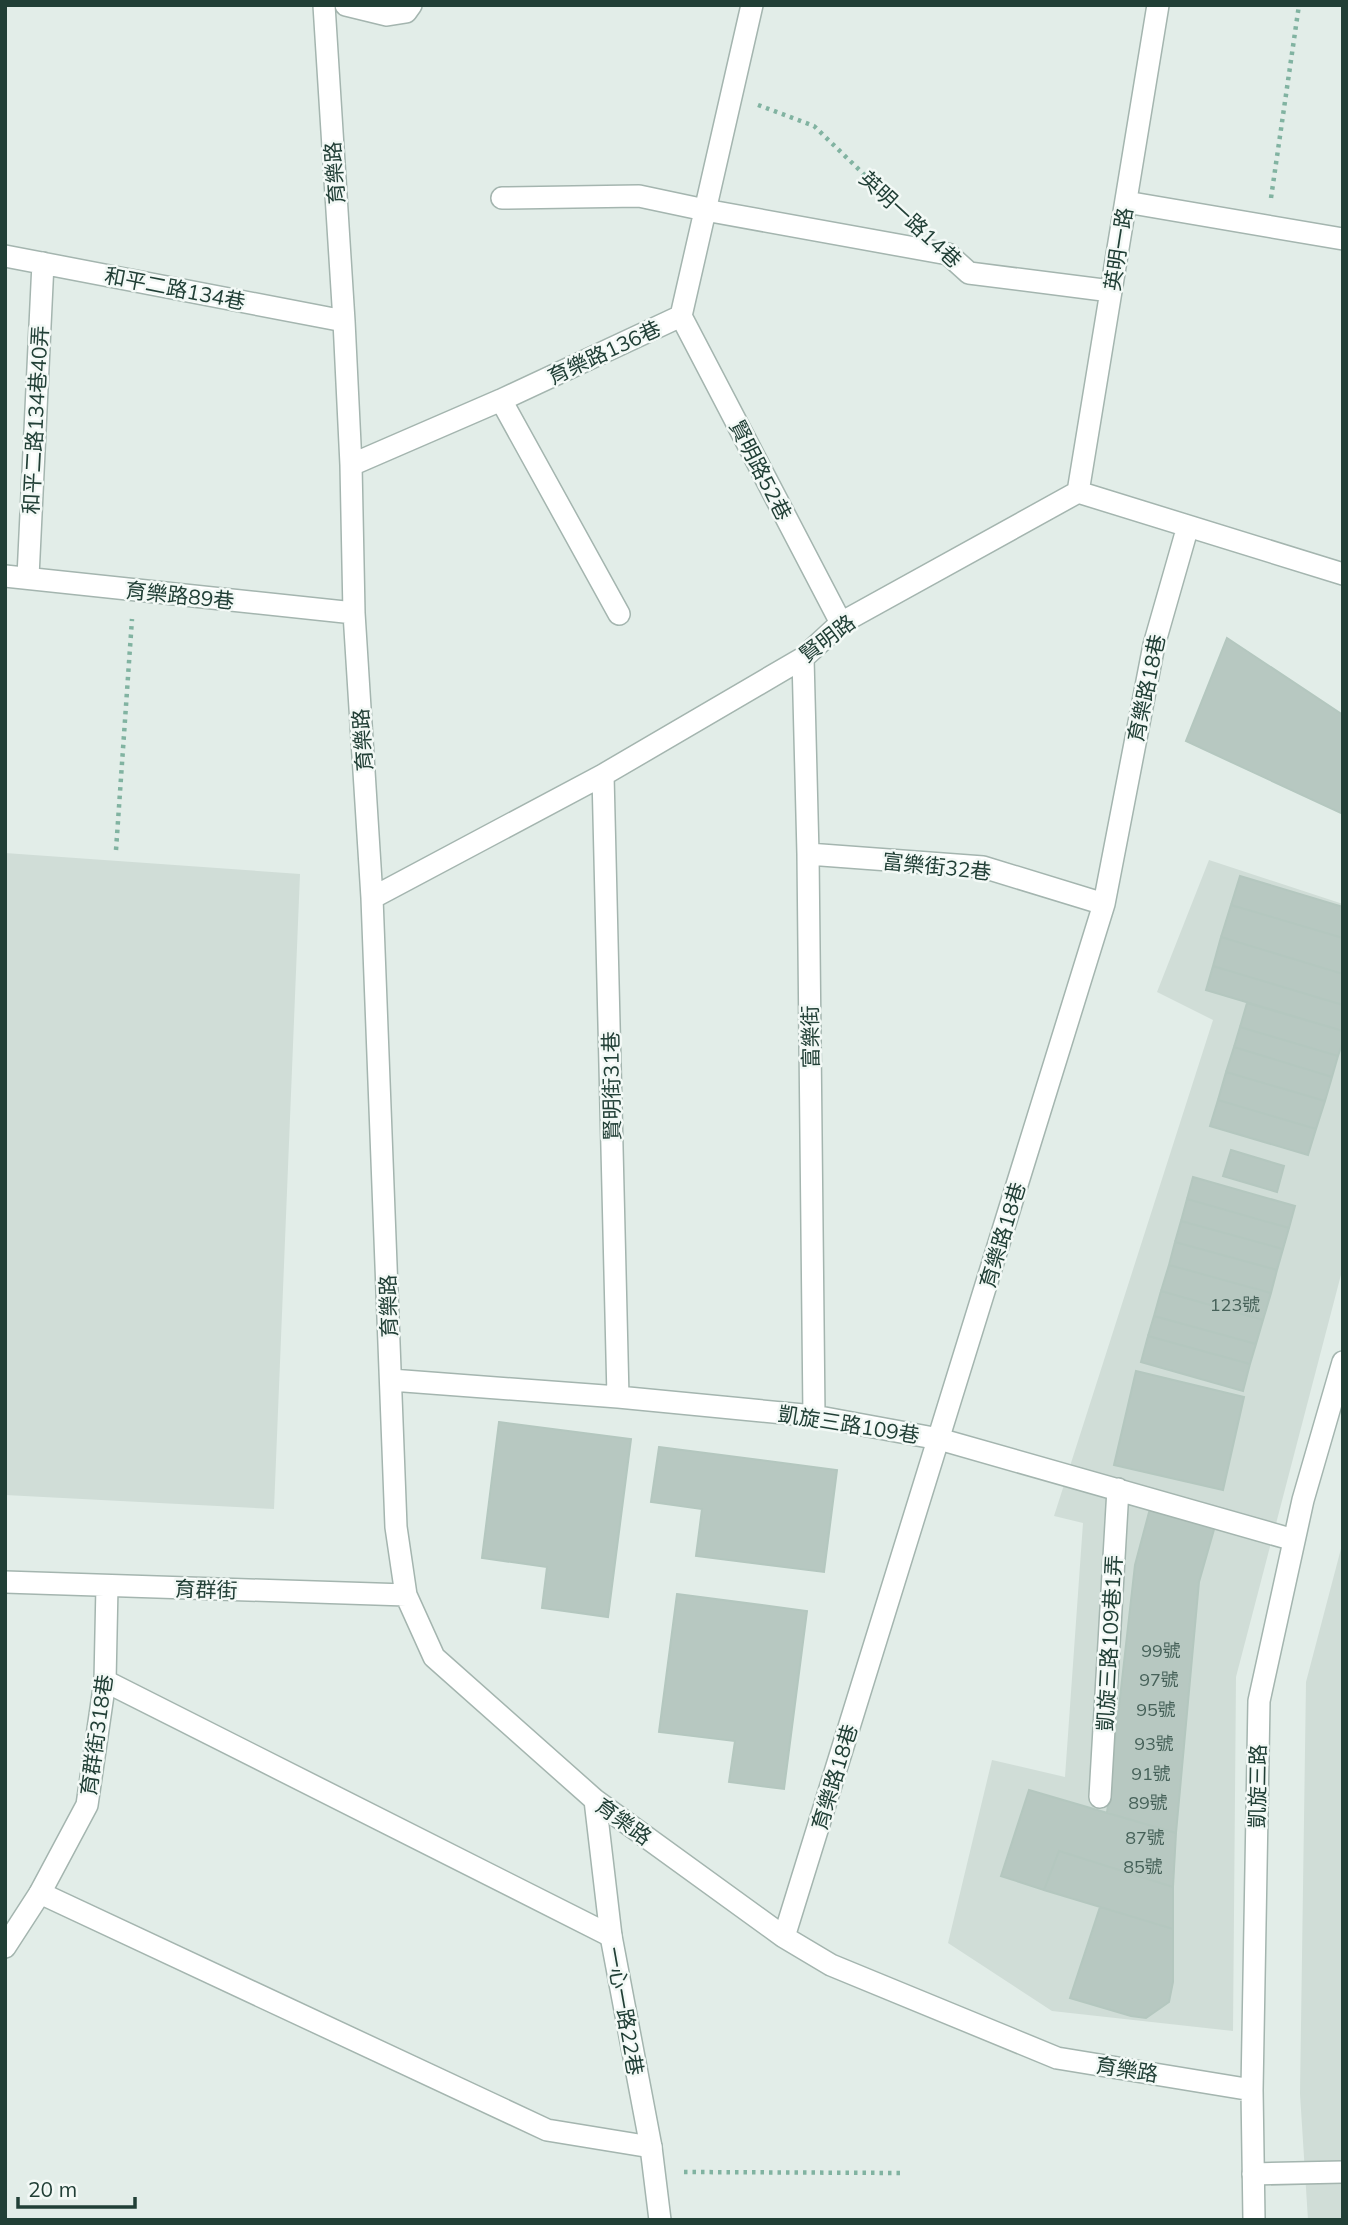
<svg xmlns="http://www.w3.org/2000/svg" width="1348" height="2225" viewBox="0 0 1348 2225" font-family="Mulish,'Noto Sans TC',sans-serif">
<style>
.built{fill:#d0ddd7}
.building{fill:#b7c8c1;stroke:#b4c7bf;stroke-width:2}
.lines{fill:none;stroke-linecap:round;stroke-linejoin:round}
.service-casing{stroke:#a4b5af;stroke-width:24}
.minor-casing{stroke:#a4b5af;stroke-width:24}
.path{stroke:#81b3a1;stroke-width:4.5;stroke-dasharray:3.5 5;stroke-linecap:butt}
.service{stroke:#fff;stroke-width:21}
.minor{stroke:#fff;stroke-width:21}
.labels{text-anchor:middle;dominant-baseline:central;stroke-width:5;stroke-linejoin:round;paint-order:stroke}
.number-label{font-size:18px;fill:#466159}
.street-label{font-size:21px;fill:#213f36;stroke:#f3f9f6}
</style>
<rect width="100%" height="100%" fill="#e2ede8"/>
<path class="built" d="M5,853l295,21 -26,635 -269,-14z
M1209,860l134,44v363l-107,410 -3,354 -181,-20 -104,-68 44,-183 73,17 18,-254 -29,-7 159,-496 -56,-28z
M1343,1541v679h-35l-8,-126 6,-412z"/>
<path class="building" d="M1227,638l116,77v99l-157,-73z
M1240,876l103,31v31l-112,-33z
M1231,905l112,33v36l-122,-37z
M1221,937l122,37v31l-130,-39z
M1213,966l130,39v26l-137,-41z
M1247,1003l96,28v10l-5,15 -98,-29z
M1240,1027l98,29 -6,21 -98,-30z
M1234,1047l98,30 -7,24 -99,-29z
M1226,1072l99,29 -9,28 -98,-29z
M1218,1100l98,29 -8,26 -98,-29z
M1231,1150l53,16 -7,26 -54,-16z
M1193,1177l102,29 -6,22 -102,-29z
M1187,1199l102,29 -6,21 -102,-28z
M1181,1221l102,28 -6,21 -102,-28z
M1175,1242l102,28 -6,23 -102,-28z
M1169,1265l102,28 -8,27 -102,-29z
M1161,1291l102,29 -7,24 -102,-28z
M1154,1316l102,28 -6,20 -102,-28z
M1148,1336l102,28 -7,27 -102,-29z
M1136,1371l108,26 -21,93 -109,-25z
M499,1422l132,17 -23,178 -66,-9 5,-41 -65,-9z
M659,1447l178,23 -13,102 -128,-16 6,-47 -51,-7z
M1152,1501l65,18 -18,63 -23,251 -69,-20 28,-248z
M677,1594l130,17 -23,178 -55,-7 6,-41 -76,-9z
M1029,1790l147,43 -3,54 -114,-36 -15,39 -43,-14z
M1059,1851l114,36v42l-129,-39z
M1100,1907l73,22v53l-4,20 -23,16 -15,-2 -61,-18z"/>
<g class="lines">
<defs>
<path id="service" d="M105,1681l506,255
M40,1893l507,237 104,17
M1253,2174l90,-2"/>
<path id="minor" d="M324,5l20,316 7,144 3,148 18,285 24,629 10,68 28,62 161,143 189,137 47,28 226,93 195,32
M346,5l41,10 19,-3 5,-7
M502,198l137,-2 66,14 243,44 21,19 142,18
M1126,202l217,37
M5,256l339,65
M681,316l160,307
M501,400l118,214
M351,465l150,-65 180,-84 71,-311
M1078,492l80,-487
M5,576l349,37
M28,577l15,-314
M803,658l5,196 6,562
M603,775l15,622
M808,854l175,13 121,37
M372,898l231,-123 200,-117 38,-35 237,-131 265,82
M391,1380l227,17 196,19 125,23 355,101
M5,1582l401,13
M1100,1797l18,-308
M595,1800l16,136 40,211 9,73
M784,1937l320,-1033 50,-259 34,-119
M5,1947l35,-54 47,-88 18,-124 2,-95
M1254,2220l-2,-130 7,-389 44,-201 40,-138"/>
</defs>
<use href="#service" class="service-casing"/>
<use href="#minor" class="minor-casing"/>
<path class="path" d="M758,105l56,21 92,89
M1271,198l28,-193
M116,850l16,-231
M684,2172l220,1"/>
<use href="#service" class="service"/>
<use href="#minor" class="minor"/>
</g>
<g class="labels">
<g class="number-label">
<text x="1235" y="1304">123號</text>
<text x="1161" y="1650">99號</text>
<text x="1159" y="1679">97號</text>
<text x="1156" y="1709">95號</text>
<text x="1154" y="1743">93號</text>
<text x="1151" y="1773">91號</text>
<text x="1148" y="1802">89號</text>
<text x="1145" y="1837">87號</text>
<text x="1143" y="1866">85號</text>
</g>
<g class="street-label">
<text transform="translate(334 173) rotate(-94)">育樂路</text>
<text transform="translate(911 219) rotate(43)">英明一路14巷</text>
<text transform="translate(1118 249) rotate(-81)">英明一路</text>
<text transform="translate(175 288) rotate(11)">和平二路134巷</text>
<text transform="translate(604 352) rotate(-25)">育樂路136巷</text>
<text transform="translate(35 420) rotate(-87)">和平二路134巷40弄</text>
<text transform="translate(761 470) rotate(63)">賢明路52巷</text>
<text transform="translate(180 595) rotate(6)">育樂路89巷</text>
<text transform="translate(827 638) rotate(-37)">賢明路</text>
<text transform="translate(1146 688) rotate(-78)">育樂路18巷</text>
<text transform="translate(362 740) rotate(-94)">育樂路</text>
<text transform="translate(937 866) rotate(6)">富樂街32巷</text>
<text transform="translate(810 1037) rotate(-91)">富樂街</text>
<text transform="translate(611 1086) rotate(-91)">賢明街31巷</text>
<text transform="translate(1002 1235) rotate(-73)">育樂路18巷</text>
<text transform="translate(388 1306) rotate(-92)">育樂路</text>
<text transform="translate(849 1424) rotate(9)">凱旋三路109巷</text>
<text transform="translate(206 1589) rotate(2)">育群街</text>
<text transform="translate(1109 1643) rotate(-87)">凱旋三路109巷1弄</text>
<text transform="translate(96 1735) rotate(-82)">育群街318巷</text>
<text transform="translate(834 1777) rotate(-73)">育樂路18巷</text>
<text transform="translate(1257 1786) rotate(-89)">凱旋三路</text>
<text transform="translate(624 1821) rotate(36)">育樂路</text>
<text transform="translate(625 2011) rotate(80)">一心一路22巷</text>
<text transform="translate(1127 2069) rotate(9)">育樂路</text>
</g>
</g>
<rect width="1348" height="2225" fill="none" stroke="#213f36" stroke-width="14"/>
<path d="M18 2197v10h117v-10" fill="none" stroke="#213f36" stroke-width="3.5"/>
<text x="28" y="2197" font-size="21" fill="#213f36" stroke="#f3f9f6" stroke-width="5" paint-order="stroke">20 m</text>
</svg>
